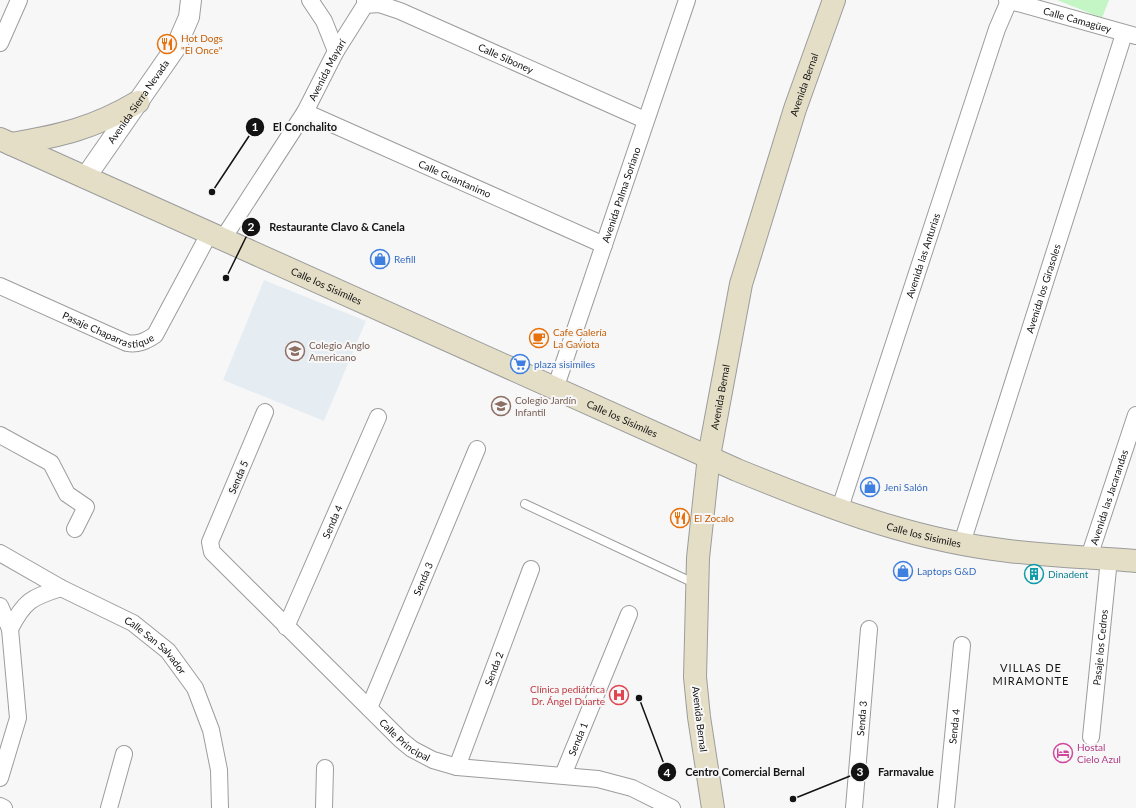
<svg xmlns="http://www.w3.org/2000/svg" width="1136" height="808" viewBox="0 0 1136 808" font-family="Lato,sans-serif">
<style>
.built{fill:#e6edf2}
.green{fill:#c4f5c5}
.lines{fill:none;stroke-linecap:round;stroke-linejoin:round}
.service-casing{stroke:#9b9c9c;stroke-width:10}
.minor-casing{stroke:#9b9c9c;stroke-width:18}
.tertiary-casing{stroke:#9b9c9c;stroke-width:22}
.secondary-casing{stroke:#9b9c9c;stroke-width:24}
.service{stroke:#fff;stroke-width:8}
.minor{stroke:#fff;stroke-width:16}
.tertiary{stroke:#fff;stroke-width:20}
.secondary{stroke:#e5dec6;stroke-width:22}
.labels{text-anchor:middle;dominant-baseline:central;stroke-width:4;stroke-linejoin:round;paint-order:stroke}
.street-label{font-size:10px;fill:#131313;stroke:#f7f7f8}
.food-label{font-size:10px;fill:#c56008;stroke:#f7f7f8;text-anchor:start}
.shop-label{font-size:10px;fill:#366cbe;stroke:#f7f7f8;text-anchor:start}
.education-label{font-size:10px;fill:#785e54;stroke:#f7f7f8;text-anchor:start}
.culture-label{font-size:10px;fill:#0d838f;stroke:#f7f7f8;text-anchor:start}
.health-label{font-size:10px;fill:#be3a42;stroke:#f7f7f8;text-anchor:end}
.hotel-label{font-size:10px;fill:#b23c85;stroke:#f7f7f8;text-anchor:start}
.neighbourhood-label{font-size:11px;letter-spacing:1px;fill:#131313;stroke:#f7f7f8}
.leader{fill:none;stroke:#131313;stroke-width:1.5}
.callout-dot{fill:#131313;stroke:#f7f7f8;stroke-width:1.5}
.mark-label{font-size:12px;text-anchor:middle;font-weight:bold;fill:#fff}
.callout-label{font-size:11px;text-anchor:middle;font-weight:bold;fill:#131313;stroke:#f7f7f8;stroke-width:4;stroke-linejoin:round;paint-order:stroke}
</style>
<rect width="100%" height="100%" fill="#f7f7f8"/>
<path class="built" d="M264,280l102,41 -42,100 -101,-41z"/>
<path class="green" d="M1057,0h52l-7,18z"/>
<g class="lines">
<defs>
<path id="service" d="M525,504l171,80"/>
<g id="minor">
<path d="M310,0l14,21 12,30"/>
<path id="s1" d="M1007,0l129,36"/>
<path id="s2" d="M365,5l14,-1 21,7 245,109"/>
<path d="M0,43l19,-43"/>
<path id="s3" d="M305,112l299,133"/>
<path id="s4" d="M222,240l83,-128 31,-61 29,-46v-5"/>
<path id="s5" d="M0,286l127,57c11,2 19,-2 28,-8l54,-101"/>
<path id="s6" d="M555,389l132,-389"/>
<path id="s7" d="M265,412l-55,130 2,10 189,188 11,9 21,11 24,7 141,12 34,9 40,20"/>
<path d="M0,435l51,28 16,31 19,13 -11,22"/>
<path id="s8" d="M839,511l158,-482 12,-28"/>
<path id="s9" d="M962,543l162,-509"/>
<path id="s10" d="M0,553l61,35 72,35 35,28 27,37 16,42 8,40 1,38"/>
<path id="s11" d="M1089,557l47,-142"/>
<path d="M0,606l10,23 8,89 -18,60"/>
<path id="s12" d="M286,627l92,-210"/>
<path d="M10,629c14,-28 22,-32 51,-41"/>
<path id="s13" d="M369,708l108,-259"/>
<path id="s14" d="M1091,737l18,-178"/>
<path id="s15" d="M457,767l74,-198"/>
<path id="s16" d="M563,775l66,-161"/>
<path d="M0,806l4,2"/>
<path d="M109,808l15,-54"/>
<path d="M324,808l1,-40"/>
<path id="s17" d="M854,808l15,-179"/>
<path id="s18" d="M946,808l16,-163"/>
</g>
<g id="tertiary">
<path id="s19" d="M85,178l91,-131 13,-30 2,-17"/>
</g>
<g id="secondary">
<path id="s20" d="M0,139l737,331c83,34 167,67 257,79 47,7 95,8 142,12"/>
<path d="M11,144c49,-8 83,-16 127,-42"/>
<path id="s21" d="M713,808l-14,-91 -4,-40 3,-119 11,-102 32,-172 54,-175 39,-109"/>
</g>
</defs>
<use href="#service" class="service-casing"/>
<use href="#minor" class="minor-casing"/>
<use href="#tertiary" class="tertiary-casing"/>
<use href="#secondary" class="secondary-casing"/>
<use href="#service" class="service"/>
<use href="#minor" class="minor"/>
<use href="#tertiary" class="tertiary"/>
<use href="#secondary" class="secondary"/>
</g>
<defs>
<symbol id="restaurant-ring" viewBox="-11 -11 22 22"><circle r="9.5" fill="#f7f7f8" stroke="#e8710a" stroke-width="1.5"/><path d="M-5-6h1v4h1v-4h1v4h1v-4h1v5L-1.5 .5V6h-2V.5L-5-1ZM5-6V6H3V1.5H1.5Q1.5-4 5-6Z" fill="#e8710a"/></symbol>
<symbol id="shop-ring" viewBox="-11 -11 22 22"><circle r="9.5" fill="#f7f7f8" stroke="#3f7fe0" stroke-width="1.5"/><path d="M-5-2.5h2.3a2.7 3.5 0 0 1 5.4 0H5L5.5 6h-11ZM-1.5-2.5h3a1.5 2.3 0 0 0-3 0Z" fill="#3f7fe0"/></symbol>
<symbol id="cafe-ring" viewBox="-11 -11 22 22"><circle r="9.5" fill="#f7f7f8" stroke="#e8710a" stroke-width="1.5"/><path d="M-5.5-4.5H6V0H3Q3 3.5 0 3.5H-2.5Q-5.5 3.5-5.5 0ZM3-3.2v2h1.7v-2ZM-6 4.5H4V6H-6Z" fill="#e8710a"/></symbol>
<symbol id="school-ring" viewBox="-11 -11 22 22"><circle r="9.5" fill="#f7f7f8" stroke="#8d6e63" stroke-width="1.5"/><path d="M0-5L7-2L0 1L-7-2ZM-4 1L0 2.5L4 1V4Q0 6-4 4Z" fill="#8d6e63"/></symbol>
<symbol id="supermarket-ring" viewBox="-11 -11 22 22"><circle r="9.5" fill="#f7f7f8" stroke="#3f7fe0" stroke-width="1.5"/><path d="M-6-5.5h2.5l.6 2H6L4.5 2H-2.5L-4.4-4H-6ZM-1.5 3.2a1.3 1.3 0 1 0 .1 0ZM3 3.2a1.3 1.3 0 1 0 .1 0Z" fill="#3f7fe0"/></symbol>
<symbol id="building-ring" viewBox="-11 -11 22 22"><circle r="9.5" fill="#f7f7f8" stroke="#0f9aa8" stroke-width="1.5"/><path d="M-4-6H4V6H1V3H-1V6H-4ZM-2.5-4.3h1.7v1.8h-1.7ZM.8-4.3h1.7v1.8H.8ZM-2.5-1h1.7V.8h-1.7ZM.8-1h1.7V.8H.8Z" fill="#0f9aa8"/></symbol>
<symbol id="hospital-ring" viewBox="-11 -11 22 22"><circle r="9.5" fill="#f7f7f8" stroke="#e0444e" stroke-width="1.5"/><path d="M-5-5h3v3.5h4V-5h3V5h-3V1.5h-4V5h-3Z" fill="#e0444e"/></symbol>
<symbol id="hotel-ring" viewBox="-11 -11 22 22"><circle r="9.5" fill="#f7f7f8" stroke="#d1479c" stroke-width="1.5"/><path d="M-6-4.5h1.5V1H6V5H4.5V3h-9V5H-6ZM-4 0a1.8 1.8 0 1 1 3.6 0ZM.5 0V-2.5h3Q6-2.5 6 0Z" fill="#d1479c"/></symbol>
</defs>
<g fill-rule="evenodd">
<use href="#restaurant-ring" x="156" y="33" width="22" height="22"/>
<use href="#shop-ring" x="369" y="248" width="22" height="22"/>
<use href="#cafe-ring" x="528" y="327" width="22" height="22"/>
<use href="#school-ring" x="284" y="340" width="22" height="22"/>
<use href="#supermarket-ring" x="509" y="353" width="22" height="22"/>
<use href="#school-ring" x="490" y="395" width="22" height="22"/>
<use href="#shop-ring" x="859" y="476" width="22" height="22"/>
<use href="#restaurant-ring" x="669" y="507" width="22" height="22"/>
<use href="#shop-ring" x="892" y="560" width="22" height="22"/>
<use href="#building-ring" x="1023" y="563" width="22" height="22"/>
<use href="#hospital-ring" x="608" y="684" width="22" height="22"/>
<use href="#hotel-ring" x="1052" y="742" width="22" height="22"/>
</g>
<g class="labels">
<g class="street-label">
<text stroke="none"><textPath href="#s1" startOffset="73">Calle Camagüey</textPath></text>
<text stroke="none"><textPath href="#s2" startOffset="152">Calle Siboney</textPath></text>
<text stroke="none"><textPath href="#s4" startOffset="200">Avenida Mayarí</textPath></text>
<text stroke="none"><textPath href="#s21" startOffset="738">Avenida Bernal</textPath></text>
<text stroke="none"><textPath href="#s19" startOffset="93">Avenida Sierra Nevada</textPath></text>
<text stroke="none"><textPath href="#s3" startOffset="164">Calle Guantanimo</textPath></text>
<text stroke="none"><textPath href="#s6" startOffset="205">Avenida Palma Soriano</textPath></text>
<text stroke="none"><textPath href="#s8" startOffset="269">Avenida las Anturias</textPath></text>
<text stroke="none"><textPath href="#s20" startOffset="358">Calle los Sisimiles</textPath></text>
<text stroke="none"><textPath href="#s9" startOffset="267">Avenida los Girasoles</textPath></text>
<text stroke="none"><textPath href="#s5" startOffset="118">Pasaje Chaparrastique</textPath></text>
<text stroke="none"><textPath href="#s21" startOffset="414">Avenida Bernal</textPath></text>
<text stroke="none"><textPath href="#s20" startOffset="682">Calle los Sisimiles</textPath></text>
<text transform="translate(238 477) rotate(-67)">Senda 5</text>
<text stroke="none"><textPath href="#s11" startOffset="63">Avenida las Jacarandas</textPath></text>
<text stroke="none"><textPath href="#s12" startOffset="115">Senda 4</textPath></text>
<text stroke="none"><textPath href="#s20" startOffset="1006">Calle los Sisimiles</textPath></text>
<text stroke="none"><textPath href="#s13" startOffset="140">Senda 3</textPath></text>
<text stroke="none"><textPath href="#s10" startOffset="182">Calle San Salvador</textPath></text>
<text stroke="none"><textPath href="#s14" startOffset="90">Pasaje los Cedros</textPath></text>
<text stroke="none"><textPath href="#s15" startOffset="105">Senda 2</textPath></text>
<text stroke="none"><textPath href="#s17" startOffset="90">Senda 3</textPath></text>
<text transform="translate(700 719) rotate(83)">Avenida Bernal</text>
<text stroke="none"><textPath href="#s18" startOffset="82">Senda 4</textPath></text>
<text stroke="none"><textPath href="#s7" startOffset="421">Calle Principal</textPath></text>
<text stroke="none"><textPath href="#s16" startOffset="39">Senda 1</textPath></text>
</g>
<g class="food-label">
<text x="181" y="38">Hot Dogs<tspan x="181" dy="12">"El Once"</tspan></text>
<text x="553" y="332">Cafe Galería<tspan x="553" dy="12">La Gaviota</tspan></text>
<text x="694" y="518">El Zocalo</text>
</g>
<g class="shop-label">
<text x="394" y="259">Refill</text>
<text x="534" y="364">plaza sisimiles</text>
<text x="884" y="487">Jeni Salón</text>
<text x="917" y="571">Laptops G&amp;D</text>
</g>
<g class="education-label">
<text x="309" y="345">Colegio Anglo<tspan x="309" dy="12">Americano</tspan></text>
<text x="515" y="400">Colegio Jardín<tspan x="515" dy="12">Infantil</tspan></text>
</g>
<g class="culture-label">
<text x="1048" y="574">Dinadent</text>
</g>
<g class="health-label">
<text x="605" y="689">Clínica pediátrica<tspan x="605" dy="12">Dr. Ángel Duarte</tspan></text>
</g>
<g class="hotel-label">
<text x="1077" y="747">Hostal<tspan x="1077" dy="12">Cielo Azul</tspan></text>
</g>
<g class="neighbourhood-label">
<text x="1031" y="667">VILLAS DE<tspan x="1031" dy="13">MIRAMONTE</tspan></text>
</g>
</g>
<path class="leader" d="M212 192L255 127M226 278L251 227M793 799L860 772M639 698L667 772"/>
<g class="callout-dot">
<circle cx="212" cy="192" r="4"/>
<circle cx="226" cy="278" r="4"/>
<circle cx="793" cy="799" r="4"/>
<circle cx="639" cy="698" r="4"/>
<circle cx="255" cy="127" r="10"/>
<circle cx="251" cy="227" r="10"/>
<circle cx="860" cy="772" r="10"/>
<circle cx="667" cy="772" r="10"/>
</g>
<g class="mark-label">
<text x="255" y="131">1</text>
<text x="251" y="231">2</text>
<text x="860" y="776">3</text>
<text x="667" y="777">4</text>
</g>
<g class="callout-label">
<text x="305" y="131">El Conchalito</text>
<text x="337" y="231">Restaurante Clavo &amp; Canela</text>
<text x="906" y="776">Farmavalue</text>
<text x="745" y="776">Centro Comercial Bernal</text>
</g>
</svg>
